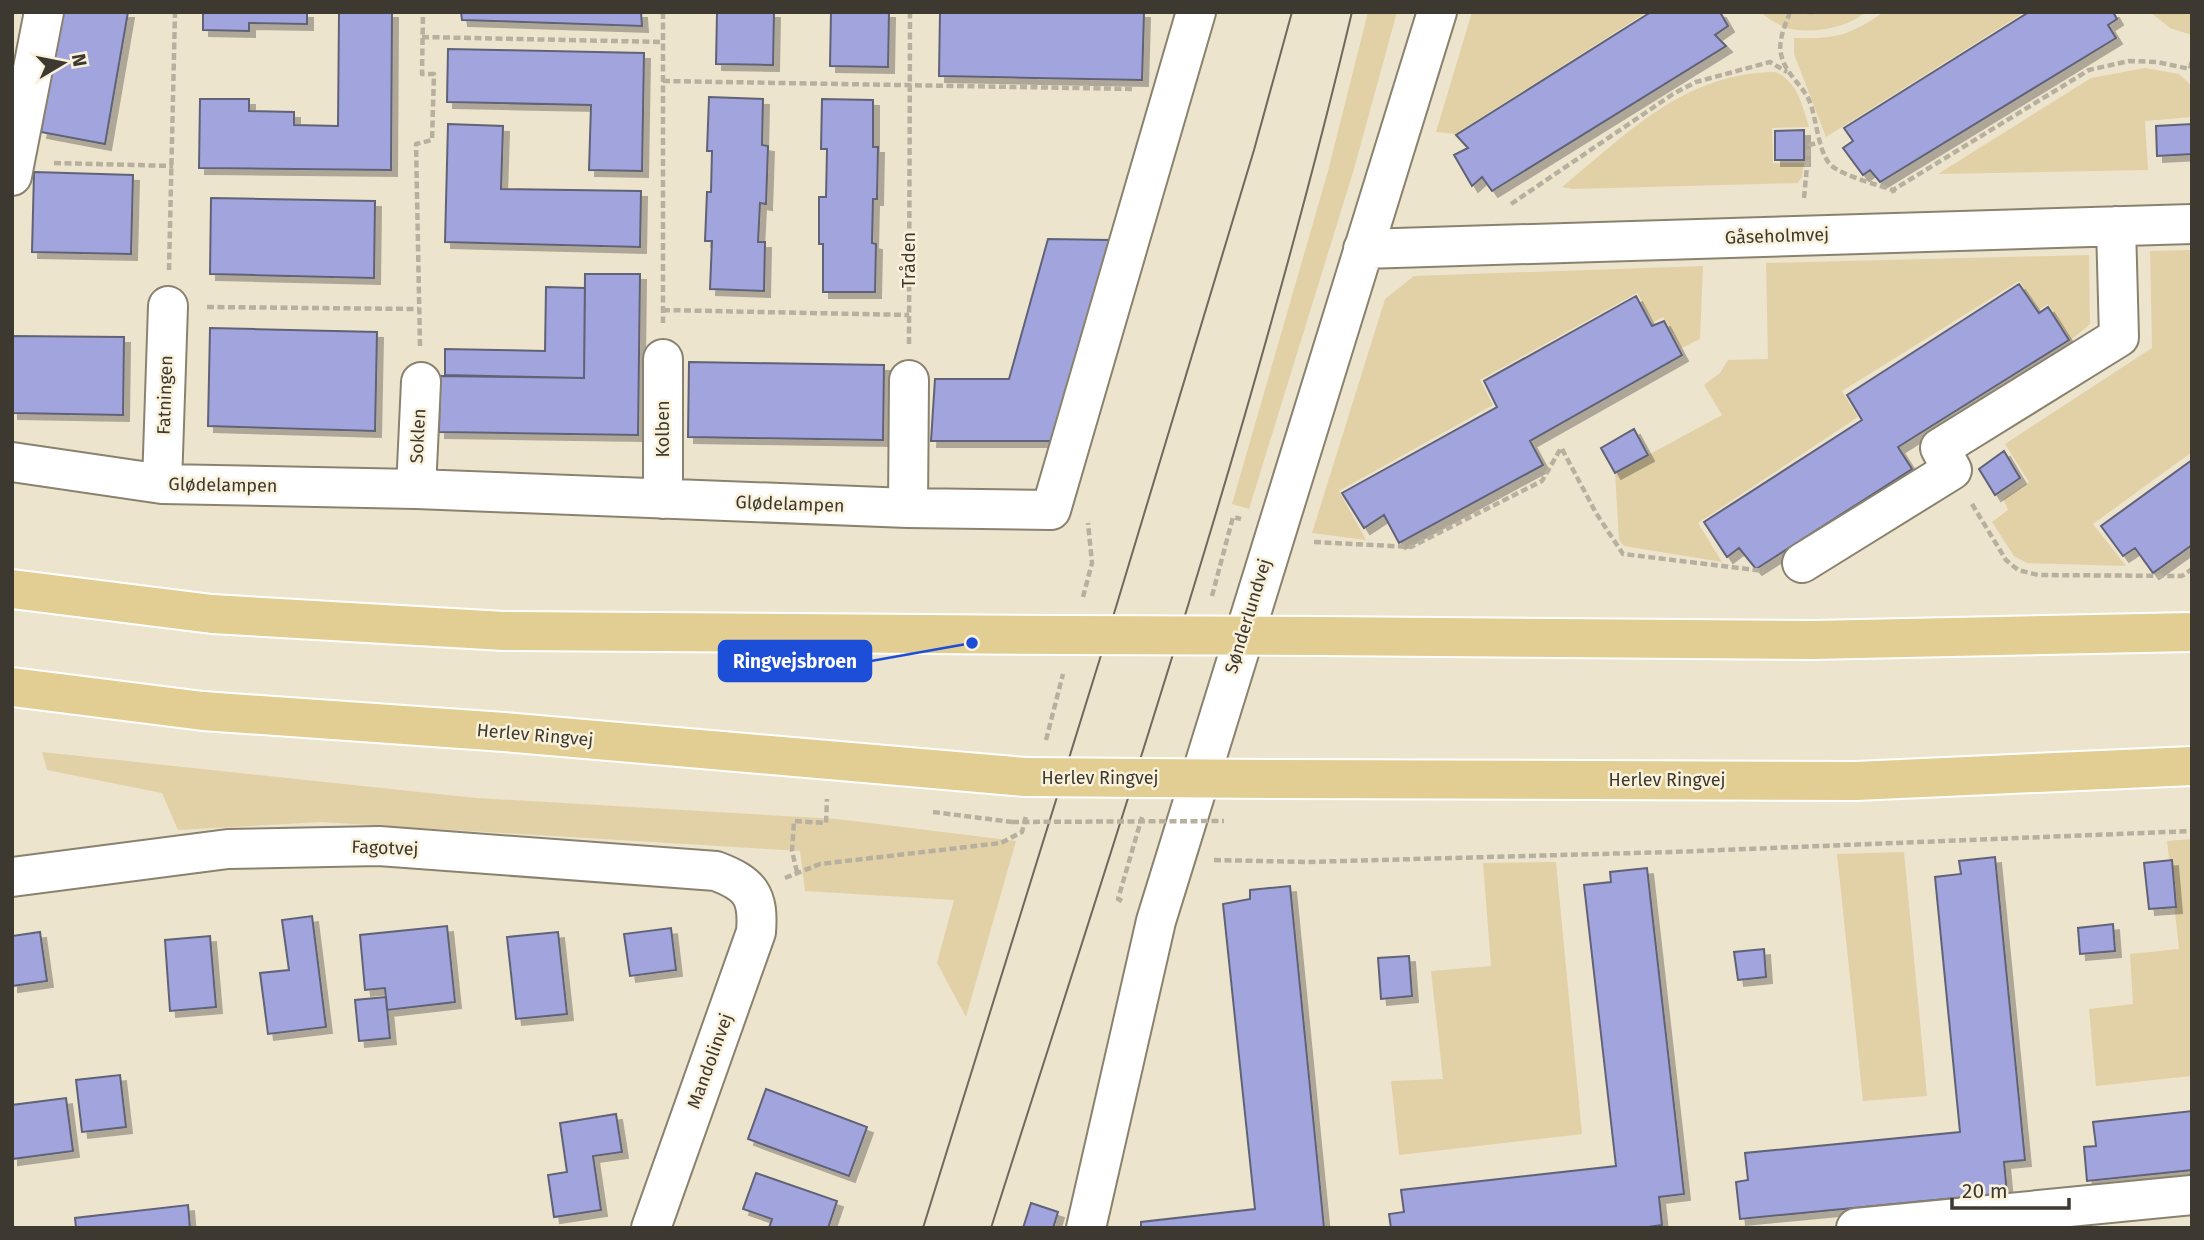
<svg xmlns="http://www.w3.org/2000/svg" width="2204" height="1240" viewBox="0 0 2204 1240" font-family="'Fira Sans',sans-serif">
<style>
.green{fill:#e2d1a7}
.building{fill:#a1a4dd;stroke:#616276;stroke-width:2;filter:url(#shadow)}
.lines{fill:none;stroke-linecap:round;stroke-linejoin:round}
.minor-casing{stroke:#8a826e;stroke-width:42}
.major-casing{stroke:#fff;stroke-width:42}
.path{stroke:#b8b09e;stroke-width:4.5;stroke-dasharray:7 3.5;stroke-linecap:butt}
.minor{stroke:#fff;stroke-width:38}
.major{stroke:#e2cd92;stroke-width:38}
.tram{stroke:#6f695d;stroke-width:2}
.major-bridge-casing{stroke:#fff;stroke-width:42;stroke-linecap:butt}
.path-bridge{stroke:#b8b09e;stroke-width:4.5;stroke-dasharray:7 3.5;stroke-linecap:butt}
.major-bridge{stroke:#e2cd92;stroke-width:38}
.labels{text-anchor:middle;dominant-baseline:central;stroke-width:5;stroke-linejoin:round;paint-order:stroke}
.street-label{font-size:18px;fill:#3d3931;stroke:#faf1db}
.leader{fill:none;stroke:#1d4ed8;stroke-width:2.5}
.callout-dot{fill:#1d4ed8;stroke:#faf1db;stroke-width:2.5}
.callout{fill:#1d4ed8;stroke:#1d4ed8;stroke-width:2.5}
.callout-label{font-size:19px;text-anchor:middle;font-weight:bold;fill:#fff}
</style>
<defs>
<filter id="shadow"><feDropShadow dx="6" dy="6" stdDeviation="0" flood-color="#0004"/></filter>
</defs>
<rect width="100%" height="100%" fill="#ede4ce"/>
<path class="green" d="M1368,12h29l-43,157 -105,340 -17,-5 96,-333z
M1472,12h175l-192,122 -19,-2z
M1759,12h106c-17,17 -59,23 -81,15 -9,-4 -17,-10 -25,-15z
M1884,12h141l-199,125 -32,-83v-16c43,1 54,-2 90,-26z
M2150,12h42v23l-22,-7z
M2145,68l34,6 13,12v31l-47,4 3,49 -210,4 153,-96z
M1775,72c22,8 28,35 34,55l-37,1 1,35h31l-2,14 -4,6 -226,6 -10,-2c66,-54 122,-114 213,-115z
M2192,250v202l-99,72 33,42 -99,-3 -13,-7 -22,-34 16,-12 -5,-11 26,-17 -24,-38 147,-96 -2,-97z
M2089,255l1,69 -19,16 -23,-36 -9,6 -20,-29 -177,110 16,26 -160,106 24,39 -98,-16 -5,-6 -4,-67 107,-58 -18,-30 16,-12 8,-13 40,-1 -2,-96z
M1703,266l-3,73 -18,9 -19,-31 -9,5 -17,-29 -157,87 13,25 -154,86 27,49 -54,-7 73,-234 29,-23z
M42,752l434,46 361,21 179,22 -50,176 -29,-54 17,-63 -149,-9 -5,-40 -479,-29 -143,8 -16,-37 -115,-23z
M2192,839v237l-96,10 -7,-77 44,-5 -3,-50 49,-5 -12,-108z
M1904,852l23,244 -64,5 -26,-247z
M1556,862l26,272 -183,21 -8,-74 52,-2 -12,-108 60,-5 -8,-103z"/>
<path class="building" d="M62,12h66l-23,132 -64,-12z
M203,12h104v12l-58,-1v8l-46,-1z
M339,12h53l-1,158 -192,-2 1,-69h49v12l45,1v13l44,1z
M461,12h180l1,14 -180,-6z
M717,12h57l-1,53 -57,-1z
M831,12h58l-1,55 -58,-1z
M940,12h204l-2,68 -203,-4z
M1651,12h69l8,14 -13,9 11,11 -234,145 -10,-14 -10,9 -18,-31 14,-7 -12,-13z
M2029,12h84l4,7 -9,6 8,13 -236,144 -10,-12 -7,5 -20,-27 10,-7 -9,-13z
M448,49l196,4 -2,118 -53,-1 2,-65 -144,-3z
M709,97l54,2 -1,46 6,1 -2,58 -6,-1 -2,39h7l-1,49 -54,-2 2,-48h-7l2,-49h4l1,-41h-5z
M822,99l51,1v47h5l-1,52h-4l-1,44 4,1 -1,48h-52v-48h-4v-47h7l1,-48h-6z
M448,124l55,2 -2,63 140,2 -1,56 -195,-5z
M2192,124v30l-35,2 -1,-30z
M1804,130v30h-29v-29z
M34,172l99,3 -2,79 -99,-2z
M211,198l164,3 -1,77 -164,-4z
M1048,239l62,1 -57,201h-122l4,-62h74z
M585,274h55l-2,161 -199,-3 1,-56 144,2z
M2019,284l20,29 9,-6 21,33 -171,107 14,22 -156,100 -17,-21 -12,9 -23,-35 158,-102 -15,-25z
M546,287l39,1 -1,90 -139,-3v-26l100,2z
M1636,296l16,30 12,-5 18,34 -152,86 13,24 -144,78 -15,-28 -20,13 -22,-35 155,-86 -13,-26z
M210,328l167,4 -2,99 -167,-5z
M12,336l112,1 -1,78 -111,-2z
M689,362l195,3 -1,75 -195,-3z
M1634,429l14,26 -33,18 -14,-25z
M2004,451l16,27 -25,17 -16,-26z
M2192,460v85l-39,28 -18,-25 -12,8 -22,-30z
M1995,857l30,303 -21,2 3,31 -267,26 -4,-37 12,-2 -3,-27 215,-21 -25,-255 26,-3 -2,-13z
M2172,860l4,47 -27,2 -5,-46z
M1647,868l37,326 -25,3 3,28 -21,3h-250l-2,-14 15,-2 -3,-22 215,-24 -32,-281 27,-3 -1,-10z
M1290,886l34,342h-183v-6l114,-13 -32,-305 27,-5v-9z
M312,916l14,111 -58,7 -8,-61 29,-3 -7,-50z
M2113,924l2,27 -35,3 -2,-26z
M447,926l8,76 -68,8 -2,-22 -20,2 -5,-55z
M671,928l5,42 -46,6 -6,-42z
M40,932l7,49 -35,5v-50z
M558,932l9,82 -51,5 -9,-82z
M210,936l6,71 -46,4 -5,-71z
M1764,949l2,28 -28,3 -4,-28z
M1409,956l3,40 -31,3 -3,-41z
M386,997l4,41 -31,3 -4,-41z
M120,1075l6,52 -44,5 -6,-52z
M766,1089l101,38 -18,49 -101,-37z
M66,1098l7,53 -61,8v-54z
M2192,1111v59l-105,11 -3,-34 12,-1 -3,-24z
M616,1114l6,38 -29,4 8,54 -47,7 -6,-42 19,-3 -7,-49z
M756,1173l81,28 -9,27h-59l3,-9 -29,-10z
M1031,1203l27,9 -5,16h-30z
M188,1205l2,23h-114l-1,-10z"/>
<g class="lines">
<defs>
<path id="minor" d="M12,176l32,-164
M1363,249l829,-25
M12,462l150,22 254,5 492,19 143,2 145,-498
M162,484l6,-178
M416,489l5,-107
M663,499v-140
M908,508l1,-128
M1802,563l150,-93 -12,-22 179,-111 -3,-111
M12,877l216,-28 151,-3 337,25c34,13 43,24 40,61l-105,296
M1086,1228l70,-307 281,-909
M1856,1228l336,-33"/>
<path id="major" d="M12,589l200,25 292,17 562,4
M1321,636l491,4 380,-8
M12,687l191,24 301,21 521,45
M1277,779l579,2 336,-15"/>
</defs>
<use href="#minor" class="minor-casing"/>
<use href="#major" class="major-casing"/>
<path class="path" d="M663,12v311
M1790,12c-5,14 -12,28 -9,42 4,20 20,29 28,46 8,18 9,55 23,66 12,10 46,19 61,24
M1807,12h8
M422,37l241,5
M663,81l471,8
M54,163l119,3
M1894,193l-1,-3 196,-120 40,-9 28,1 33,7 2,-10
M1804,198l5,-53 12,-3
M1511,204l162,-110 23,-12 74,-20 17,10
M169,270l6,-258
M207,307l212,2
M663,310l246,5
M909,344l1,-332
M420,346l-4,-202 16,-4 2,-66h-12l1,-62
M1562,449l34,64 27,41 141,17
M1972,504l34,56 12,10 20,5 144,1 10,-7
M1314,542l97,5 131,-66 19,-33
M1212,596l21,-79 8,2
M1083,597l9,-34 -4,-40
M1046,740l17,-66
M933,812l79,10
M1214,860l92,2 366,-10 520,-21
M797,872l-5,-21 2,-30 32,2 1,-24
M785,878l35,-14 181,-21 21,-11 4,-16
M1122,901l-4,-2 24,-82"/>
<use href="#minor" class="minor"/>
<use href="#major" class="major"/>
<path class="tram" d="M923,1228l193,-621 138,-457 38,-138
M991,1228c128,-403 263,-805 361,-1216"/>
<defs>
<path id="major-bridge" d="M1066,635l255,1
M1025,777l252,2"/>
</defs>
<use href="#major-bridge" class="major-bridge-casing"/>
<path class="path-bridge" d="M1012,822l212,-1"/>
<use href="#major-bridge" class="major-bridge"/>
</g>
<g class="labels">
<g class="street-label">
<text transform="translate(1777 236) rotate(-2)">Gåseholmvej</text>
<text transform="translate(909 260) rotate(-90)">Tråden</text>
<text transform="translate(165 395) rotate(-88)">Fatningen</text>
<text transform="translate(663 429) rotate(-90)">Kolben</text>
<text transform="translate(418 436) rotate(-87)">Soklen</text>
<text transform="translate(223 485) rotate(1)">Glødelampen</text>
<text transform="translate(790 504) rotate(2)">Glødelampen</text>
<text transform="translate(1248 616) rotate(-73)">Sønderlundvej</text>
<text transform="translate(535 735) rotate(5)">Herlev Ringvej</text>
<text x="1100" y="778">Herlev Ringvej</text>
<text x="1667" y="780">Herlev Ringvej</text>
<text transform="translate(385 848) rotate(2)">Fagotvej</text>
<text transform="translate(710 1061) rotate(-70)">Mandolinvej</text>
</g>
</g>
<path class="leader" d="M972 643L871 661"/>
<circle class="callout-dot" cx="972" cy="643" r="7"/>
<rect class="callout" x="719" y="641" width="152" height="40" rx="7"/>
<g class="callout-label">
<text x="795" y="668">Ringvejsbroen</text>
</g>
<rect width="2204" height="1240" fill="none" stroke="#3d3931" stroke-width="28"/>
<g transform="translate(63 63) rotate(80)" stroke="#faf1db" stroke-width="5" paint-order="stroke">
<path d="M0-5L12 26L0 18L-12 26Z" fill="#3d3931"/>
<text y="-10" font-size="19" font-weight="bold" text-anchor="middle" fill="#3d3931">N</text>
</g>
<path d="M1952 1198v10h117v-10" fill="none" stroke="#3d3931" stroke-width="3.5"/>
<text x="1962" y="1198" font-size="21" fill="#3d3931" stroke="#faf1db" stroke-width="5" paint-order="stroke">20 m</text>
</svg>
